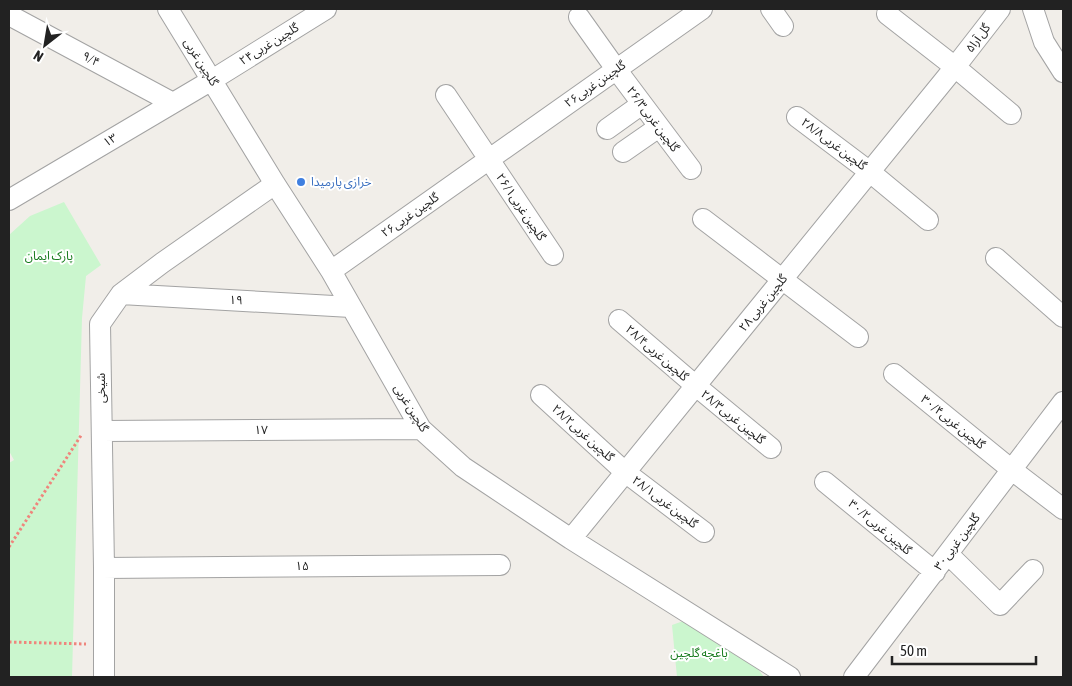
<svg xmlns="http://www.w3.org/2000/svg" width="1072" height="686" viewBox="0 0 1072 686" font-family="'Asap Condensed','Noto Sans Arabic',sans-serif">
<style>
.park{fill:#cbf6ce}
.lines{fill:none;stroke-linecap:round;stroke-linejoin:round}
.minor-casing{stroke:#a3a3a3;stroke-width:22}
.path{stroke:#ef857c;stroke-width:3;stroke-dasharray:2.5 2.5;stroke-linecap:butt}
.minor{stroke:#fff;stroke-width:20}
.shop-dot{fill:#3f7fe0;stroke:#fff;stroke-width:2}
.labels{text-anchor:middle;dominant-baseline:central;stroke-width:4;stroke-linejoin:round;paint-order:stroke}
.street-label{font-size:12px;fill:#222;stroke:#fff}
.shop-label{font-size:12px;fill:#366cbe;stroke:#fff;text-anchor:start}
.park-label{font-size:12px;fill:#157a1b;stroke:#fff}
</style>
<rect width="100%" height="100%" fill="#f1eee9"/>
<path class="park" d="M64,202l37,63 -15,11 -4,42 -10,359h-63v-214l5,-3 -5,-9v-216l21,-19z
M689,619l56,33 19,25h-87l-5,-52z"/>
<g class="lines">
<defs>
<path id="minor" d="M168,9l107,175 56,87 90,158 42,38 108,72 219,138
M771,9l12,17
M1033,9l11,33 19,30
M887,14l68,53 56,47
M9,15l164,88
M579,17l37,52 75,100
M446,95l107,160
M797,117l73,55 58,48
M607,129l35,-25
M623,152l36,-25
M9,200l203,-120 114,-71
M703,219l155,118
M996,258l67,59
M331,271l371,-262
M121,294l230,13
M619,320l77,66 75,62
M894,374l118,96 51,39
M541,395l84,77 79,60
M102,431l319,-2
M825,482l110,90
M571,539l384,-472 45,-58
M948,554l52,51 33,-35
M104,568l396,-3
M104,677v-109l-4,-244 21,-30 41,-31 113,-79
M854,677l209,-275"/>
</defs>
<use href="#minor" class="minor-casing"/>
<path class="path" d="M9,547l73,-113
M9,642l77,2"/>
<use href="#minor" class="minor"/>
</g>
<circle class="shop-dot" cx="301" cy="182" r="5"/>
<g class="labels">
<g class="street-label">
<text transform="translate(978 38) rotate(-53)">گل آرا۵</text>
<text transform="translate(269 44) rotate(-32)">گلچین غربی۲۴</text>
<text transform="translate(91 59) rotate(28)">۹/۴</text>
<text transform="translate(201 62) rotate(58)">گلچین غربی</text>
<text transform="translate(595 84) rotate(-35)">گلچینن غربی۲۶</text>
<text transform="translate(653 119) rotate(53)">گلچین غربی۲۶/۳</text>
<text transform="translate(110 140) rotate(-31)">۱۳</text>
<text transform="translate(834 144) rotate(37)">گلچین غربی۲۸/۸</text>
<text transform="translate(521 207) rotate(56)">گلچین غربی۲۶/۱</text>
<text transform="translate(410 215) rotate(-35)">گلچین غربی۲۶</text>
<text transform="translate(236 300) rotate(3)">۱۹</text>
<text transform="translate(763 303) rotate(-51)">گلچین غربی ۲۸</text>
<text transform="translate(657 353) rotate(41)">گلچین غربی۲۸/۴</text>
<text transform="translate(101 388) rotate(-91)">شیخی</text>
<text transform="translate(411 408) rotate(58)">گلچین غربی</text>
<text transform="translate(733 417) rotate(39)">گلچین غربی۲۸/۳</text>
<text transform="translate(953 422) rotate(39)">گلچین غربی۳۰/۴</text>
<text x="261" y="430">۱۷</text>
<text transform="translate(583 433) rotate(42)">گلچین غربی۲۸/۲</text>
<text transform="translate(665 502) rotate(37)">گلچین غربی۲۸/۱</text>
<text transform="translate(880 527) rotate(40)">گلچین غربی۳۰/۲</text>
<text transform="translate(957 542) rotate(-53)">گلچین غربی۳۰</text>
<text x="302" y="566">۱۵</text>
</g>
<g class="shop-label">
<text x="311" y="182">خرازی پارمیدا</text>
</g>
<g class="park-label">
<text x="49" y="256">پارک ایمان</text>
<text x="699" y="653">باغچه گلچین</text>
</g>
</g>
<rect width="1072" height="686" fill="none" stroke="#222222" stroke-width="20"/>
<g transform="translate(45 45) rotate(211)" stroke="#ffffff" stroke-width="4" paint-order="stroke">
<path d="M0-4L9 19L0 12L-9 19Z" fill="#222222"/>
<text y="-8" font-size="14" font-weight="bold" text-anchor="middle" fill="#222222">N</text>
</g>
<path d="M892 656v8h144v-8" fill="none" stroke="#222222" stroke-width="2.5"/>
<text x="900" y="656" font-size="15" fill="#222222" stroke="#ffffff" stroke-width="4" paint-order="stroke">50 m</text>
</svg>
